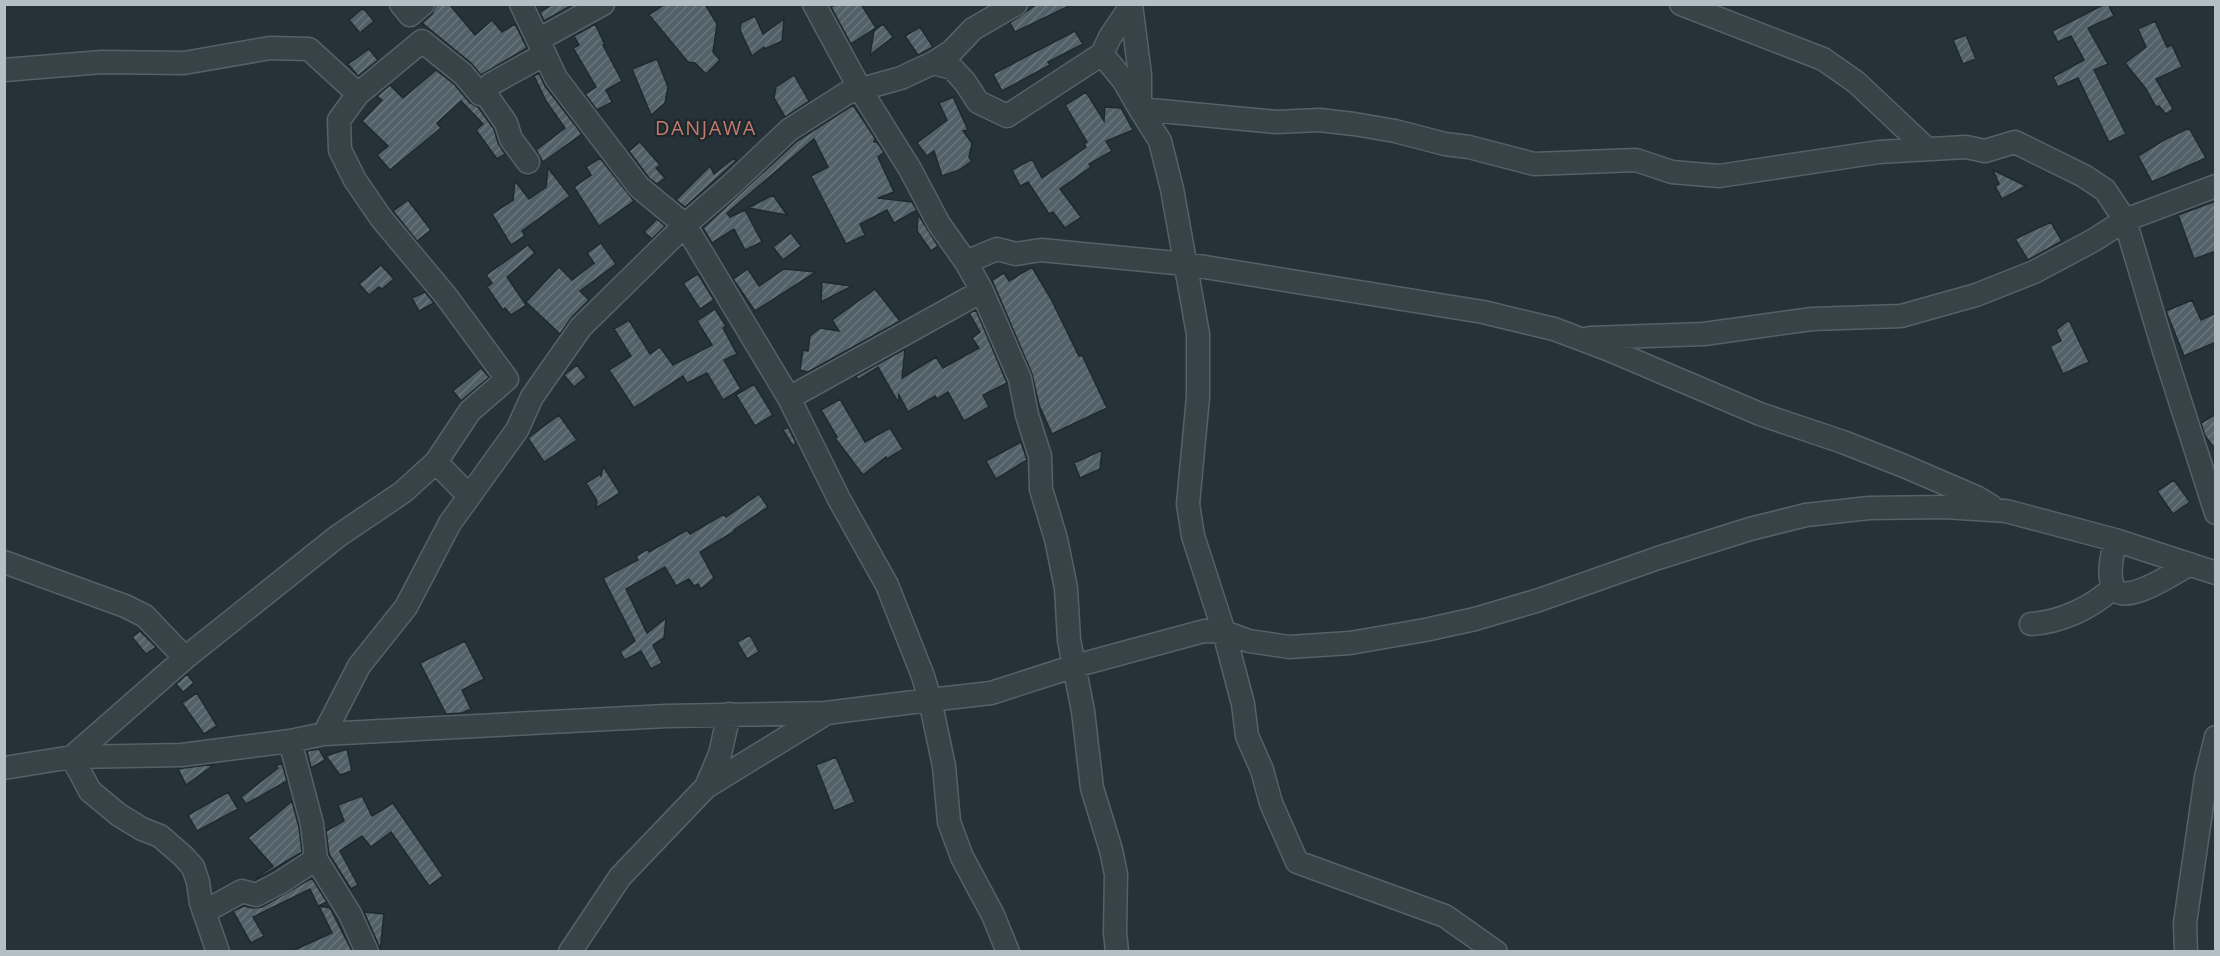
<svg xmlns="http://www.w3.org/2000/svg" width="2220" height="956" viewBox="0 0 2220 956" font-family="'Open Sans',sans-serif">
<style>
.building{fill:url(#building-hatch);stroke:#1f2a2f;stroke-width:1.5}
.lines{fill:none;stroke-linecap:round;stroke-linejoin:round}
.minor-casing{stroke:#566166;stroke-width:25}
.minor{stroke:#384348;stroke-width:22}
.labels{text-anchor:middle;dominant-baseline:central;stroke-width:4.5;stroke-linejoin:round;paint-order:stroke}
.quarter-label{font-size:20px;letter-spacing:1.5px;fill:#c6796c;stroke:#1d282d}
</style>
<defs>
<pattern id="building-hatch" width="6" height="6" patternUnits="userSpaceOnUse" patternTransform="scale(1.5)"><rect width="6" height="6" fill="#526168"/><path d="M-1 1l2-2M0 6l6-6M5 7l2-2" fill="none" stroke="#68767c"/></pattern>
</defs>
<rect width="100%" height="100%" fill="#253238"/>
<path class="building" d="M436,4h13l26,31 17,-15 10,12 13,-8 12,24 -46,27 -10,-12 -49,-40 10,-9z
M553,4h21l-30,17 -4,-9z
M665,4h40l12,20 -4,28 7,8 -14,14 -11,-11 -7,-1 -39,-47z
M836,4h25l15,24 -25,16 -20,-37z
M1037,4h36l-58,28 -5,-9z
M2105,4h3l6,12 -26,12 20,36 -14,6 32,64 -17,8 -31,-64 -20,9 -5,-10 31,-17 -13,-24 -13,6 -6,-11z
M363,8l11,13 -14,12 -11,-13z
M755,16l8,18 21,-15 -2,22 -17,8 -1,-2 -12,9 -12,-26 1,-7z
M2155,21l12,26 5,-2 10,22 -26,12 17,30 -7,5 -7,-8 -3,1 -10,-18 -21,-26 21,-16 -8,-18z
M595,24l10,21h-2l19,36 -16,9 6,12 -15,8 -12,-16 11,-7 -23,-39 6,-3 -5,-9z
M883,24l10,13 -23,18 4,-24z
M920,27l13,20 -15,8 -13,-19z
M1075,31l8,13 -35,18 2,3 -48,26 -9,-17z
M1966,35l10,24 -13,5 -10,-24z
M369,49l9,11 -20,16 -10,-12z
M657,59l11,28 -3,16 -14,12 -19,-46z
M436,70l18,14 16,19 8,4 16,22 4,14 7,11 -8,5 -21,-29 7,-6 -22,-23 -24,22 4,5 -51,42 -13,-15 11,-9 -26,-25 20,-21 -5,-4 13,-11 13,13z
M539,73l6,13 37,48 -39,28 -7,-12 29,-22 -19,-27 -12,-25z
M794,75l15,26 -24,16 -11,-19 2,-11z
M1086,92l18,29 1,-14 16,1 12,22 -27,11 6,10 -23,13 2,3 -31,22 21,28 -16,11 -12,-16 -4,2 -21,-32 -8,4 -8,-16 20,-11 10,19 44,-31 -2,-3 3,-2 -22,-37z
M953,97l15,33 -5,1 9,12 -3,14 3,4 -13,9 -17,6 -8,-25 -7,5 -10,-13 30,-23 -8,-17z
M853,105l22,33 -1,4h3l7,10 -6,5 16,35 -16,6 34,4 5,8 -23,13 -7,-13 -27,14 5,11 -19,9 -35,-68 17,-9 -14,-28 -87,74 3,4 15,-7 17,32 -17,8 -11,-21 -22,14 -9,-15 94,-87z
M2189,128l17,30 -54,24 -14,-26 26,-16z
M640,142l20,23 -4,3 9,10 -8,6 -8,-6 -20,-27z
M600,158l34,43 -35,25 -25,-39 17,-12 -5,-8z
M734,158l2,3 -51,46 -9,-7 34,-34 4,8z
M548,168l22,28 -48,35 3,5 -14,9 -19,-31 21,-14 2,-19 14,18 17,-12z
M1993,170l33,16 -24,13 -7,-13 4,-2z
M773,195l14,20 -39,-7z
M408,200l23,30 -14,11 -24,-30z
M2216,201v50l-22,8 -16,-44z
M918,214l20,32 -7,5 -14,-20z
M657,219l8,7 -13,13 -8,-7z
M2051,222l11,19 -34,19 -13,-21z
M791,233l10,13 -18,14 -10,-13z
M601,243l15,21 -36,27 9,9 -17,17 -12,17 -34,-32 33,-35 13,13 22,-17 -7,-10z
M528,245l7,8 -28,24 19,28 -15,10 -6,-7 -2,2 -16,-23 5,-4 -6,-8z
M381,265l13,14 -12,10 -3,-2 -10,8 -10,-11z
M1032,267l19,32 28,57 3,-1 25,53 -55,26 -13,-29 -7,-31 -40,-94 12,-7 5,8z
M748,269l11,17 25,-17 32,3 -61,39 -22,-32z
M698,274l16,26 -14,9 -17,-26z
M822,282l30,4 -31,16z
M875,289l25,32 -92,51 -8,-2 3,-20 5,1 2,-15 10,-8 19,3 -7,-11z
M425,292l9,11 -15,8 -7,-13z
M2192,300l9,20 15,-7v29l-32,14 -18,-45z
M715,309l11,17 -3,2 14,26 -13,6 17,29 -18,11 -16,-27 -20,10 -4,-7 -49,32 -25,-38 22,-14 -17,-27 15,-9 21,34 10,-7 13,18 39,-20 -15,-24z
M976,310l31,73 -24,12 6,12 -25,14 -16,-29 -11,7 -2,-3 -27,16 -9,-17 -1,7 -20,-35 -20,13 -2,-4 49,-27 -3,29 34,-21 7,11 36,-20 -7,-10 8,-6 -11,-19z
M2069,320l20,42 -26,12 -13,-28 11,-5 -5,-11z
M577,365l9,12 -12,10 -10,-12z
M481,368l8,9 -28,24 -8,-10z
M754,384l19,31 -18,11 -19,-31z
M840,399l25,43 25,-14 13,21 -16,10 -1,-2 -23,18 -28,-37 2,-1 -16,-27z
M2216,414v36l-11,-14 -4,-13z
M559,415l18,25 -33,22 -16,-24z
M788,427l8,16 -3,3 -10,-16z
M1021,442l6,18 -31,19 -10,-18z
M1102,450l-2,19 -20,9 -6,-15z
M603,466l17,27 -24,15 1,-7 -11,-18 14,-9 1,2z
M2174,480l16,22 -17,12 -16,-23z
M759,494l9,13 -34,23 1,1 -35,21 14,26 -13,11 -3,-5 -4,2 -5,-7 -13,7 -11,-19 -39,22 21,44 19,-15 -2,20 -11,7 9,18 -11,6 -10,-18 -16,9 -5,-8 15,-11 -32,-63 35,-18 -2,-4 12,-7 1,3 38,-22 3,4 34,-20 2,3z
M140,631l16,16 -10,7 -14,-17z
M750,635l9,17 -12,7 -10,-17z
M465,641l19,38 -22,11 9,19 -9,4 -16,1 -26,-51z
M187,674l7,9 -11,9 -7,-8z
M197,693l20,33 -13,8 -22,-31z
M319,749l6,11 -14,8 -4,-17z
M347,749l5,22 -12,4 -14,-19z
M836,757l19,45 -21,9 -18,-46z
M282,763l5,18 -41,23 -5,-7 37,-29 -2,-2z
M215,764l-29,21 -8,-16 6,-1z
M228,792l10,17 -41,22 -9,-16z
M362,796l10,20 21,-13 50,73 -14,10 -38,-54 -20,15 -9,-11 -22,15 18,34 -7,4 -22,-35 -3,-23 18,-10 -6,-16z
M292,801l7,26 3,25 -45,27 -1,-1 17,-12 -25,-28z
M312,878l15,24 -9,4 -8,-17 -57,28 11,19 -13,7 -18,-32 11,-5 9,2 9,-1z
M319,906l11,2 22,43h-60l40,-18z
M364,912l20,2 -4,37 -1,-5z"/>
<g class="lines">
<defs>
<path id="minor" d="M401,4l9,11 13,-11
M521,4l35,74 83,109 46,38 104,173 50,101 48,86 36,91 7,24 61,-7 84,-27 129,-35 20,1 25,9 40,6 61,-4 75,-13 50,-11 64,-19 119,-42 92,-29 56,-14 63,-7 76,-1 61,4 109,29 101,33
M814,4l46,85 50,80 29,55 27,38 16,29 38,88 7,36 13,41 1,33 15,50 10,49 3,52 14,71 9,77 19,62 5,24 -1,58 2,20
M1131,4l9,71v34l20,32 12,48 26,145v63l-10,107 5,32 31,96 19,72 4,32 15,34 9,33 26,59 148,54 51,36
M1681,4l142,55 33,23 70,66
M538,40l65,-36
M1102,54l8,-17 21,-31
M933,63l19,-12 21,-22 43,-25
M4,70l98,-8 82,1 86,-15 39,1 49,45 64,-53 41,33 17,20 5,-1 6,-9 54,-30
M485,93l21,30 5,16 17,23
M358,94l-19,26 1,30 15,30 26,38 65,78 61,83 -37,32 -34,51 33,34
M966,262l31,-13 19,5 25,-4 145,14 297,48 71,17 53,20 153,65 83,28 61,24 72,31 15,9
M1590,338l114,-4 108,-15 89,-3 75,-21 58,-23 60,-32 31,-20 91,-34
M789,398l193,-107
M2115,540c-2,14 -8,33 -2,46 8,23 63,-14 77,-22
M4,562l121,44 20,10 40,42
M2031,624c30,-2 60,-16 82,-36
M324,734l35,-68 47,-59 44,-84 67,-93 15,-33 49,-70 104,-102 46,-40 58,-55 58,-37 54,-15 32,-15 19,5 13,14 13,20 29,14 95,-62 22,27 16,28 136,13 43,-2 35,4 41,7 50,13 24,3 65,17 102,-4 36,12 47,4 160,-24 87,-5 19,4 30,-9 69,34 21,14 20,30 39,131 52,162
M290,741l22,83 4,35 34,55 17,38
M4,768l68,-11 110,-2 108,-14 34,-7 342,-18 160,-3 104,-13 14,66 5,56 13,35 31,58 15,37
M706,787l119,-73
M204,912l38,-21 14,4 25,-13 35,-23
M218,952l-17,-49 -3,-21 -5,-15 -10,-11 -23,-20 -18,-7 -23,-14 -29,-24 -18,-34 113,-99 153,-122 65,-44 33,-30
M570,952l50,-75 86,-90 14,-33 9,-40
M2186,952l-1,-29 21,-146 10,-40"/>
</defs>
<use href="#minor" class="minor-casing"/>
<use href="#minor" class="minor"/>
</g>
<g class="labels">
<g class="quarter-label">
<text x="706" y="127">DANJAWA</text>
</g>
</g>
<rect width="2220" height="956" fill="none" stroke="#b3bfc4" stroke-width="12"/>
</svg>
